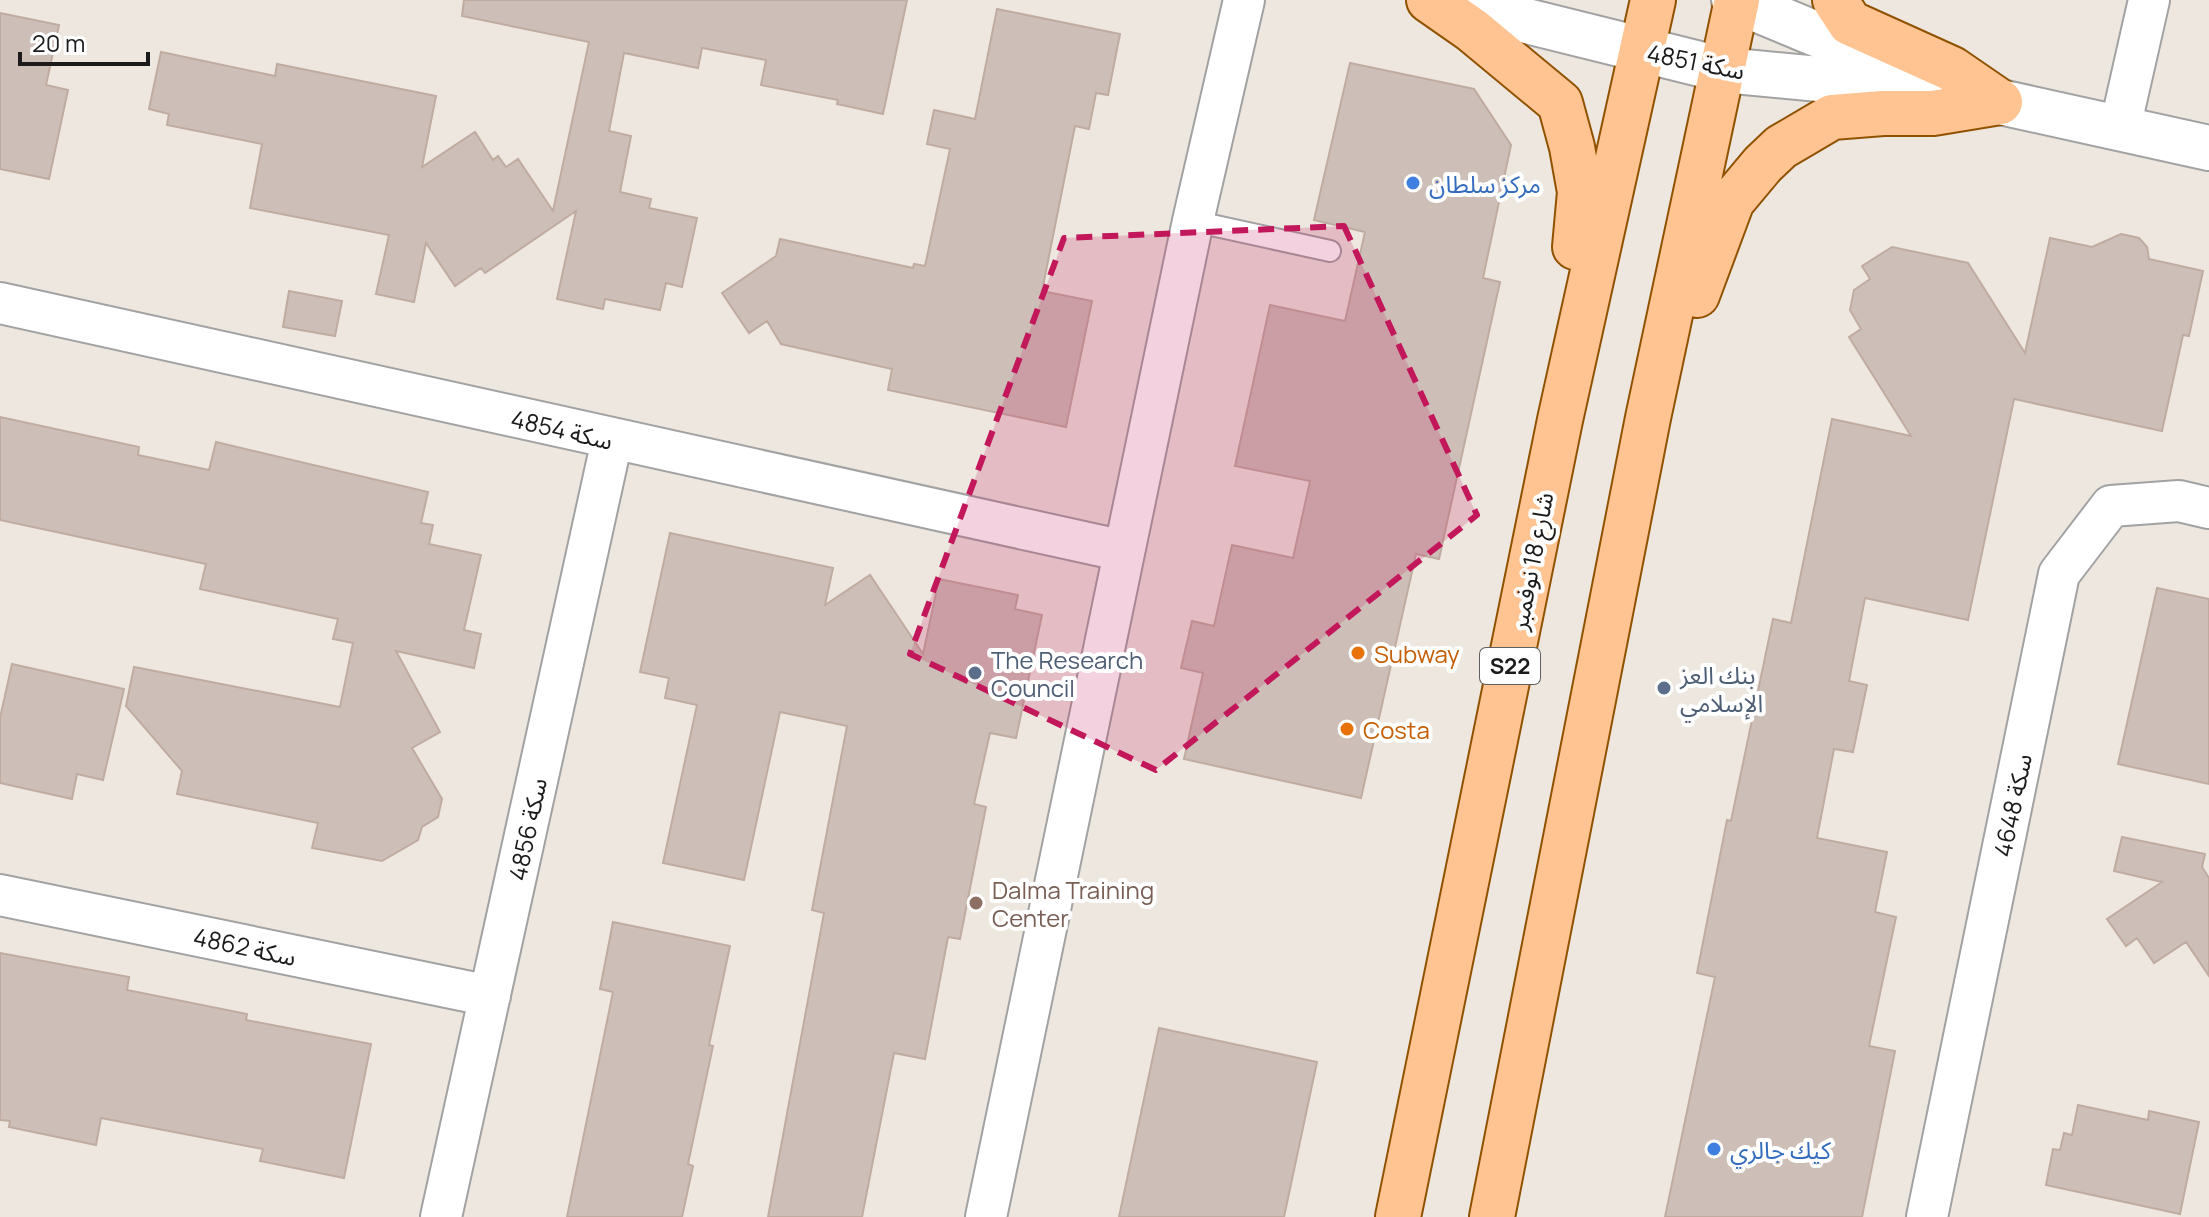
<svg xmlns="http://www.w3.org/2000/svg" width="2209" height="1217" viewBox="0 0 2209 1217" font-family="Manrope,'Noto Sans Arabic',sans-serif">
<style>
.building{fill:#cdbfb8;stroke:#c0aba1;stroke-width:2}
.lines{fill:none;stroke-linecap:round;stroke-linejoin:round}
.service-casing{stroke:#a2a2a2;stroke-width:24}
.minor-casing{stroke:#a2a2a2;stroke-width:44}
.tertiary-casing{stroke:#a2a2a2;stroke-width:48}
.primary-casing{stroke:#915200;stroke-width:48}
.service{stroke:#fff;stroke-width:20}
.minor{stroke:#fff;stroke-width:40}
.tertiary{stroke:#fff;stroke-width:44}
.primary{stroke:#ffc492;stroke-width:44}
.marked{fill:#c2185b;fill-opacity:0.2;stroke:#c2185b;stroke-width:6;stroke-dasharray:16 10;stroke-linejoin:round}
.shop-dot{fill:#3f7fe0;stroke:#fff;stroke-width:3}
.food-dot{fill:#e8710a;stroke:#fff;stroke-width:3}
.service-dot{fill:#5c6f8a;stroke:#fff;stroke-width:3}
.education-dot{fill:#8d6e63;stroke:#fff;stroke-width:3}
.labels{text-anchor:middle;dominant-baseline:central;stroke-width:8;stroke-linejoin:round;paint-order:stroke}
.shield{fill:#fff;stroke:#5f5f5f;stroke-width:2}
.shield-label{font-size:22px;font-weight:bold;fill:#1b1b1b}
.street-label{font-size:24px;fill:#1b1b1b;stroke:#fff}
.shop-label{font-size:24px;fill:#366cbe;stroke:#fff;text-anchor:start}
.food-label{font-size:24px;fill:#c56008;stroke:#fff;text-anchor:start}
.service-label{font-size:24px;fill:#4e5e75;stroke:#fff;text-anchor:start}
.education-label{font-size:24px;fill:#785e54;stroke:#fff;text-anchor:start}
</style>
<rect width="100%" height="100%" fill="#ede7df"/>
<path class="building" d="M464,0h443l-24,114 -46,-10 1,-4 -77,-15 5,-25 -64,-12 -4,20 -74,-15 -15,78 22,5 -11,56 31,7 -2,9 48,10 -15,69 -16,-4 -6,27 -55,-11 -2,10 -46,-10 19,-88 -91,62 -4,-5 -26,18 -29,-43 -12,59 -38,-8 13,-59 -139,-27 12,-64 -95,-19 2,-11 -20,-5 12,-57 114,24 2,-12 159,32 -14,71 53,-35 18,28 5,-4 8,11 12,-8 35,52 36,-169 -127,-26z
M997,9l123,25 -12,61 -12,-2 -7,36 -14,-3 -33,165 50,10 -26,126 -178,-37 4,-21 -111,-25 -14,-23 -18,12 -27,-40 54,-37 4,-17 133,29 1,-4 11,2 25,-117 -23,-5 7,-34 41,9z
M0,13l59,12 -13,60 22,5 -19,89 -49,-10z
M1350,63l124,26 37,56 -28,133 17,4 -61,277 -23,-5 -55,244 -177,-39 19,-86 -22,-5 11,-47 22,5 18,-81 61,13 17,-77 -75,-15 35,-161 75,16 20,-89 -51,-12z
M2121,234l18,4 8,9 2,12 54,12 -14,65 -6,-1 -21,96 -148,-32 -46,221 -103,-22 -16,83 18,4 -14,67 -19,-3 -17,89 70,14 -12,60 21,5 -27,129 26,5 -33,166h-197l50,-240 -18,-4 30,-153 4,1 42,-202 18,4 41,-204 79,17 -62,-99 12,-8 -11,-19 4,-20 16,-11 -8,-13 30,-19 76,16 57,90 25,-115 42,9z
M289,291l53,10 -7,35 -52,-9z
M0,417l139,30 -1,8 71,15 7,-28 212,50 -7,31 12,2 -4,19 52,11 -17,75 17,4 -7,34 -78,-17 44,81 -28,16 30,51 -4,18 -16,10 -4,13 -36,21 -70,-13 6,-25 -141,-29 5,-23 -56,-65 8,-39 206,40 13,-64 -20,-4 5,-20 -138,-30 6,-25 -206,-44z
M670,533l163,35 -8,37 45,-30 53,79 16,-75 79,16 -3,14 27,6 -26,123 -26,-5 -16,71 12,3 -26,132 -12,-2 -23,122 -31,-6 -32,164h-94l56,-304 -12,-3 35,-184 -67,-14 -36,168 -81,-17 34,-158 -32,-7 4,-20 -29,-6z
M2157,588l52,11v185l-91,-20z
M12,664l112,25 -21,91 -26,-6 -5,25 -72,-16v-65z
M2122,837l83,17 -3,13 7,11v98l-23,-34 -32,21 -17,-25 -11,8 -19,-27 55,-37 -48,-11z
M613,922l117,24 -21,99 4,1 -25,118 5,2 -11,51h-115l46,-225 -13,-3z
M0,953l129,24 -2,13 120,24 -1,6 125,24 -27,134 -84,-17 3,-12 -162,-31 -5,27 -87,-18 1,-6 -10,-1z
M1159,1028l158,34 -33,155h-165z
M2078,1105l70,15 1,-9 50,11 -19,92 -134,-29 7,-36 7,1 4,-17 8,2z"/>
<g class="lines">
<defs>
<path id="service" d="M1193,221l137,30"/>
<path id="minor" d="M2120,128l29,-128
M0,303l1124,248
M0,895l490,101
M441,1217l171,-777
M986,1217l207,-996 51,-221
M1927,1217l132,-643 52,-68 68,-5 30,7"/>
<path id="tertiary" d="M1442,0l282,70 231,22 254,56
M1734,0l181,75"/>
<path id="primary" d="M1429,0l43,30 88,73 12,44 8,45 -5,55
M1835,0l15,23 102,46 48,33
M1697,295l35,-94 31,-37 18,-17 51,-30 51,-4h50l67,-11
M1398,1217l162,-797 93,-420
M1492,1217l156,-799 89,-418"/>
</defs>
<use href="#service" class="service-casing"/>
<use href="#minor" class="minor-casing"/>
<use href="#tertiary" class="tertiary-casing"/>
<use href="#primary" class="primary-casing"/>
<use href="#service" class="service"/>
<use href="#minor" class="minor"/>
<use href="#tertiary" class="tertiary"/>
<use href="#primary" class="primary"/>
</g>
<path class="marked" d="M1344,226l133,289 -321,255 -246,-116 154,-416z"/>
<g class="shop-dot">
<circle cx="1413" cy="183" r="8"/>
<circle cx="1714" cy="1149" r="8"/>
</g>
<g class="food-dot">
<circle cx="1358" cy="653" r="8"/>
<circle cx="1347" cy="729" r="8"/>
</g>
<g class="service-dot">
<circle cx="975" cy="673" r="8"/>
<circle cx="1664" cy="688" r="8"/>
</g>
<circle class="education-dot" cx="976" cy="903" r="8"/>
<g class="labels">
<rect class="shield" x="1480" y="648" width="60" height="36" rx="6"/>
<g class="shield-label">
<text x="1510" y="666">S22</text>
</g>
<g class="street-label">
<text transform="translate(1696 61) rotate(11)">سكة 4851</text>
<text transform="translate(562 429) rotate(13)">سكة 4854</text>
<text transform="translate(1531 561) rotate(-79)">شارع 18 نوفمبر</text>
<text transform="translate(2012 805) rotate(-78)">سكة 4648</text>
<text transform="translate(527 829) rotate(-78)">سكة 4856</text>
<text transform="translate(245 946) rotate(12)">سكة 4862</text>
</g>
<g class="shop-label">
<text x="1429" y="183">مركز سلطان</text>
<text x="1730" y="1149">كيك جالري</text>
</g>
<g class="food-label">
<text x="1374" y="653">Subway</text>
<text x="1363" y="729">Costa</text>
</g>
<g class="service-label">
<text x="991" y="659">The Research<tspan x="991" dy="28">Council</tspan></text>
<text x="1680" y="674">بنك العز<tspan x="1680" dy="28">الإسلامي</tspan></text>
</g>
<g class="education-label">
<text x="992" y="889">Dalma Training<tspan x="992" dy="28">Center</tspan></text>
</g>
</g>
<path d="M20 52v12h128v-12" fill="none" stroke="#1b1b1b" stroke-width="4"/>
<text x="32" y="52" font-size="24" fill="#1b1b1b" stroke="#ffffff" stroke-width="6" paint-order="stroke">20 m</text>
</svg>
